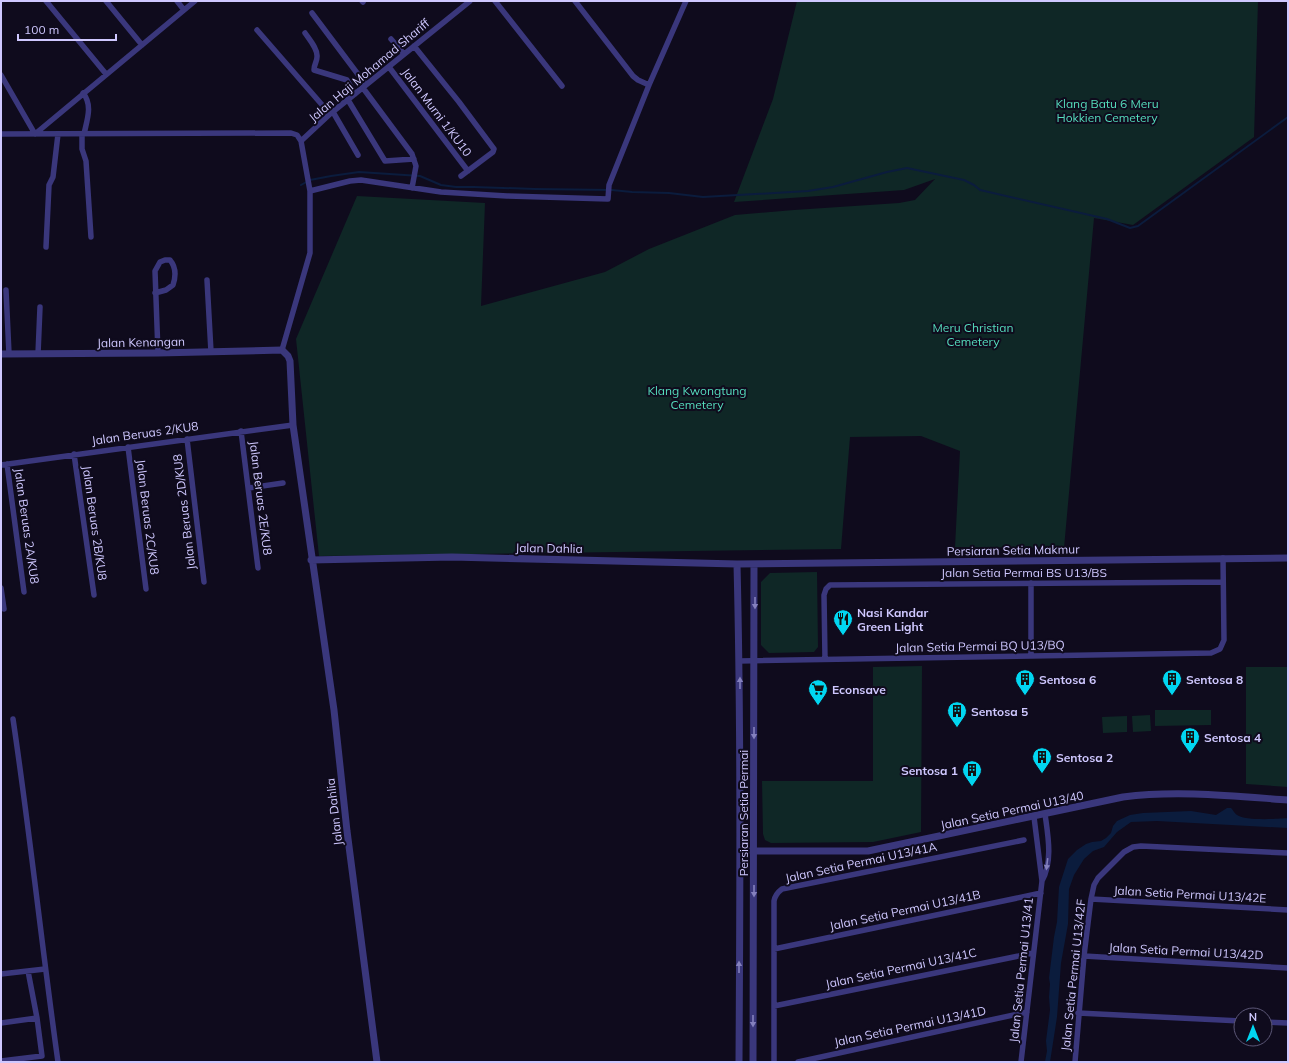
<svg xmlns="http://www.w3.org/2000/svg" width="1289" height="1063" viewBox="0 0 1289 1063" font-family="Mulish,sans-serif">
<style>
.green{fill:#0f2726}
.water{fill:#0b1c3d}
.lines{fill:none;stroke-linecap:round;stroke-linejoin:round}
.stream{stroke:#0b1c3d;stroke-width:2}
.minor{stroke:#3a377c;stroke-width:5.5}
.tertiary{stroke:#3a377c;stroke-width:7}
.oneway{fill:#8480be}
.labels{text-anchor:middle;dominant-baseline:central;stroke-width:4;stroke-linejoin:round;paint-order:stroke}
.street-label{font-size:12px;fill:#cfc8ff;stroke:#0f0b1d}
.park-label{font-size:12px;fill:#55ddbd;stroke:#0f0b1d}
.poi-label{font-size:12px;font-weight:bold;fill:#cfc8ff;stroke:#0f0b1d;text-anchor:start}
</style>
<rect width="100%" height="100%" fill="#0f0b1d"/>
<path class="green" d="M797,1h461l-4,136 -121,88 -39,-7 -30,330 -109,-1 5,-96 -39,-15 -71,1 -9,112 -522,7 -23,-217 61,-143 128,7 -4,103 124,-34 44,-23 86,-34 59,-5 105,-7 16,-3 20,-21 -31,11 -170,12 39,-103z
M817,572l1,75 -4,5 -45,1 -8,-8v-63l9,-9z
M922,666l-1,166 -48,10 -102,1 -6,-3 -2,-6 -1,-53h111v-114z
M1246,667h42v120l-42,-3z
M1155,710h56v15l-56,1z
M1150,715l1,16 -18,1 -1,-16z
M1127,716v16l-24,1 -1,-16z"/>
<path class="water" d="M1227,808h4c2,2 4,6 6,7 8,6 41,4 51,3v10l-131,-7 -26,1 -14,10 -13,15 -11,4 -9,8 -10,16 -5,14 -1,35 -7,39 -4,54 -7,45h-5l2,-11 -1,-10 4,-31 -1,-13 1,-13 -1,-6 5,-41 3,-15 2,-35 9,-28 9,-9 9,-6 6,-2 9,-1 5,-3 5,-5 2,-7 4,-5 13,-6 13,-2 48,-2 25,4z"/>
<g class="lines">
<path class="stream" d="M301,185l9,-5 21,-4 28,-4 61,4 21,9 15,2h18l61,2 77,1 20,2 37,1 34,4 105,-6 25,-4 54,-15 20,-4 57,12 10,5 6,5 127,29 23,9 8,-2 150,-109"/>
<path class="minor" d="M46,1l60,73
M106,1l36,44
M177,1l7,9
M362,1l1,1
M495,1l67,85
M575,1l58,75 5,4 11,5
M312,13l54,72
M257,30l73,84
M305,33c4,6 13,16 12,24 0,5 -3,7 -3,13l33,10 8,14
M391,39l13,15
M414,46l45,56 35,47 -1,3 -32,24
M389,67l79,104
M1,75l34,59 160,-133
M363,88l49,66 4,12 -4,22
M83,93c10,12 4,27 1,41
M348,100l37,61 29,-2
M333,112l25,43
M1,134l290,-1 6,2 4,6 9,50v62l-28,97
M82,134v15l4,12 5,76
M301,141l29,-27 140,-113
M310,191l40,-10 11,-1 80,12 66,4 101,3 1,-14 40,-100 37,-84
M46,247l3,-62 4,-8 5,-43
M207,280l4,72
M6,290l3,64
M155,293l11,-3 7,-5c3,-9 3,-18 -3,-25h-5l-5,2 -5,9 3,82
M38,354l2,-47
M241,431l17,137
M187,439l17,143
M128,447l18,142
M74,454l20,141
M7,464l17,128
M1,465l292,-40
M249,488l34,-5
M1031,583v73
M1,588l3,21
M825,659l-1,-64 2,-6 4,-4 393,-3
M739,661l472,-8 9,-4 4,-9 -1,-82
M13,719c17,114 29,229 45,343
M1042,881c11,-20 6,-45 3,-67
M1091,899l197,11
M774,949l267,-56
M1084,956l204,12
M1,974l44,-5
M774,1006l259,-53
M1078,1013l163,8
M1265,1022l23,1
M1,1023l36,-5
M1,1061l41,-5 -5,-38 -9,-47
M774,1062v-161c1,-6 4,-9 8,-12l242,-49
M798,1062l229,-50
M1021,1062l21,-181 -8,-64
M1075,1062l9,-106 7,-57 3,-14 4,-7 26,-26 9,-5 8,-1 147,7"/>
<path class="tertiary" d="M1,354l157,-1 124,-3 6,6 2,5 3,64 41,285 13,121 30,231
M311,560l141,-3 285,7 551,-6
M737,564c4,166 3,332 2,498
M740,851h128l255,-54c54,-7 110,-1 165,3
M753,1062l1,-498"/>
</g>
<defs><path id="oneway-solid" d="M-6-.8H1V-3.2L6.5 0L1 3.2V.8H-6Z"/></defs>
<g class="oneway">
<use href="#oneway-solid" transform="translate(755 603) rotate(90)"/>
<use href="#oneway-solid" transform="translate(740 683) rotate(-90)"/>
<use href="#oneway-solid" transform="translate(754 733) rotate(90)"/>
<use href="#oneway-solid" transform="translate(1047 864) rotate(97)"/>
<use href="#oneway-solid" transform="translate(754 891) rotate(90)"/>
<use href="#oneway-solid" transform="translate(739 967) rotate(-90)"/>
<use href="#oneway-solid" transform="translate(753 1021) rotate(90)"/>
</g>
<defs>
<symbol id="restaurant-pin" viewBox="-11 -11 22 30"><path d="M0 17L-7.5 6A9.5 9.5 0 1 1 7.5 6Z" fill="#01d6f1" stroke="#0f0b1d"/><path d="M-5-6h1v4h1v-4h1v4h1v-4h1v5L-1.5 .5V6h-2V.5L-5-1ZM5-6V6H3V1.5H1.5Q1.5-4 5-6Z" fill="#111"/></symbol>
<symbol id="building-pin" viewBox="-11 -11 22 30"><path d="M0 17L-7.5 6A9.5 9.5 0 1 1 7.5 6Z" fill="#01d6f1" stroke="#0f0b1d"/><path d="M-4-6H4V6H1V3H-1V6H-4ZM-2.5-4.3h1.7v1.8h-1.7ZM.8-4.3h1.7v1.8H.8ZM-2.5-1h1.7V.8h-1.7ZM.8-1h1.7V.8H.8Z" fill="#111"/></symbol>
<symbol id="supermarket-pin" viewBox="-11 -11 22 30"><path d="M0 17L-7.5 6A9.5 9.5 0 1 1 7.5 6Z" fill="#01d6f1" stroke="#0f0b1d"/><path d="M-6-5.5h2.5l.6 2H6L4.5 2H-2.5L-4.4-4H-6ZM-1.5 3.2a1.3 1.3 0 1 0 .1 0ZM3 3.2a1.3 1.3 0 1 0 .1 0Z" fill="#111"/></symbol>
</defs>
<g fill-rule="evenodd">
<use href="#restaurant-pin" x="832" y="608" width="22" height="30"/>
<use href="#building-pin" x="1014" y="668" width="22" height="30"/>
<use href="#building-pin" x="1161" y="668" width="22" height="30"/>
<use href="#supermarket-pin" x="807" y="678" width="22" height="30"/>
<use href="#building-pin" x="946" y="700" width="22" height="30"/>
<use href="#building-pin" x="1179" y="726" width="22" height="30"/>
<use href="#building-pin" x="1031" y="746" width="22" height="30"/>
<use href="#building-pin" x="961" y="759" width="22" height="30"/>
</g>
<g class="labels">
<g class="street-label">
<text transform="translate(369 70) rotate(-40)">Jalan Haji Mohamad Shariff</text>
<text transform="translate(437 112) rotate(53)">Jalan Murni 1/KU10</text>
<text transform="translate(141 342) rotate(-1)">Jalan Kenangan</text>
<text transform="translate(145 433) rotate(-8)">Jalan Beruas 2/KU8</text>
<text transform="translate(261 498) rotate(83)">Jalan Beruas 2E/KU8</text>
<text transform="translate(184 512) rotate(-97)">Jalan Beruas 2D/KU8</text>
<text transform="translate(148 517) rotate(83)">Jalan Beruas 2C/KU8</text>
<text transform="translate(95 523) rotate(82)">Jalan Beruas 2B/KU8</text>
<text transform="translate(27 526) rotate(82)">Jalan Beruas 2A/KU8</text>
<text transform="translate(549 548) rotate(1)">Jalan Dahlia</text>
<text transform="translate(1013 550) rotate(-1)">Persiaran Setia Makmur</text>
<text x="1024" y="572">Jalan Setia Permai BS U13/BS</text>
<text transform="translate(980 646) rotate(-1)">Jalan Setia Permai BQ U13/BQ</text>
<text transform="translate(1012 810) rotate(-12)">Jalan Setia Permai U13/40</text>
<text transform="translate(334 812) rotate(-97)">Jalan Dahlia</text>
<text transform="translate(743 813) rotate(-90)">Persiaran Setia Permai</text>
<text transform="translate(861 862) rotate(-12)">Jalan Setia Permai U13/41A</text>
<text transform="translate(1190 894) rotate(3)">Jalan Setia Permai U13/42E</text>
<text transform="translate(905 910) rotate(-12)">Jalan Setia Permai U13/41B</text>
<text transform="translate(1186 951) rotate(3)">Jalan Setia Permai U13/42D</text>
<text transform="translate(901 968) rotate(-12)">Jalan Setia Permai U13/41C</text>
<text transform="translate(1021 970) rotate(-84)">Jalan Setia Permai U13/41</text>
<text transform="translate(1073 975) rotate(-84)">Jalan Setia Permai U13/42F</text>
<text transform="translate(910 1026) rotate(-12)">Jalan Setia Permai U13/41D</text>
</g>
<g class="park-label">
<text x="1107" y="103">Klang Batu 6 Meru<tspan x="1107" dy="14">Hokkien Cemetery</tspan></text>
<text x="973" y="327">Meru Christian<tspan x="973" dy="14">Cemetery</tspan></text>
<text x="697" y="390">Klang Kwongtung<tspan x="697" dy="14">Cemetery</tspan></text>
</g>
<g class="poi-label">
<text x="857" y="612">Nasi Kandar<tspan x="857" dy="14">Green Light</tspan></text>
<text x="1039" y="679">Sentosa 6</text>
<text x="1186" y="679">Sentosa 8</text>
<text x="832" y="689">Econsave</text>
<text x="971" y="711">Sentosa 5</text>
<text x="1204" y="737">Sentosa 4</text>
<text x="1056" y="757">Sentosa 2</text>
<text x="958" y="770" text-anchor="end">Sentosa 1</text>
</g>
</g>
<rect width="1289" height="1063" fill="none" stroke="#cfc8ff" stroke-width="4"/>
<g transform="translate(1253 1027)"><circle r="19" fill="#0f0b1d" stroke="#5c5777"/>
<path d="M0-3L7 15L0 10L-7 15Z" fill="#01d6f1"/>
<text y="-6" font-size="11" font-weight="bold" text-anchor="middle" fill="#cfc8ff">N</text>
</g>
<path d="M18 34v6h98v-6" fill="none" stroke="#cfc8ff" stroke-width="2"/>
<text x="24" y="34" font-size="12" fill="#cfc8ff" stroke="#0f0b1d" stroke-width="3" paint-order="stroke">100 m</text>
</svg>
